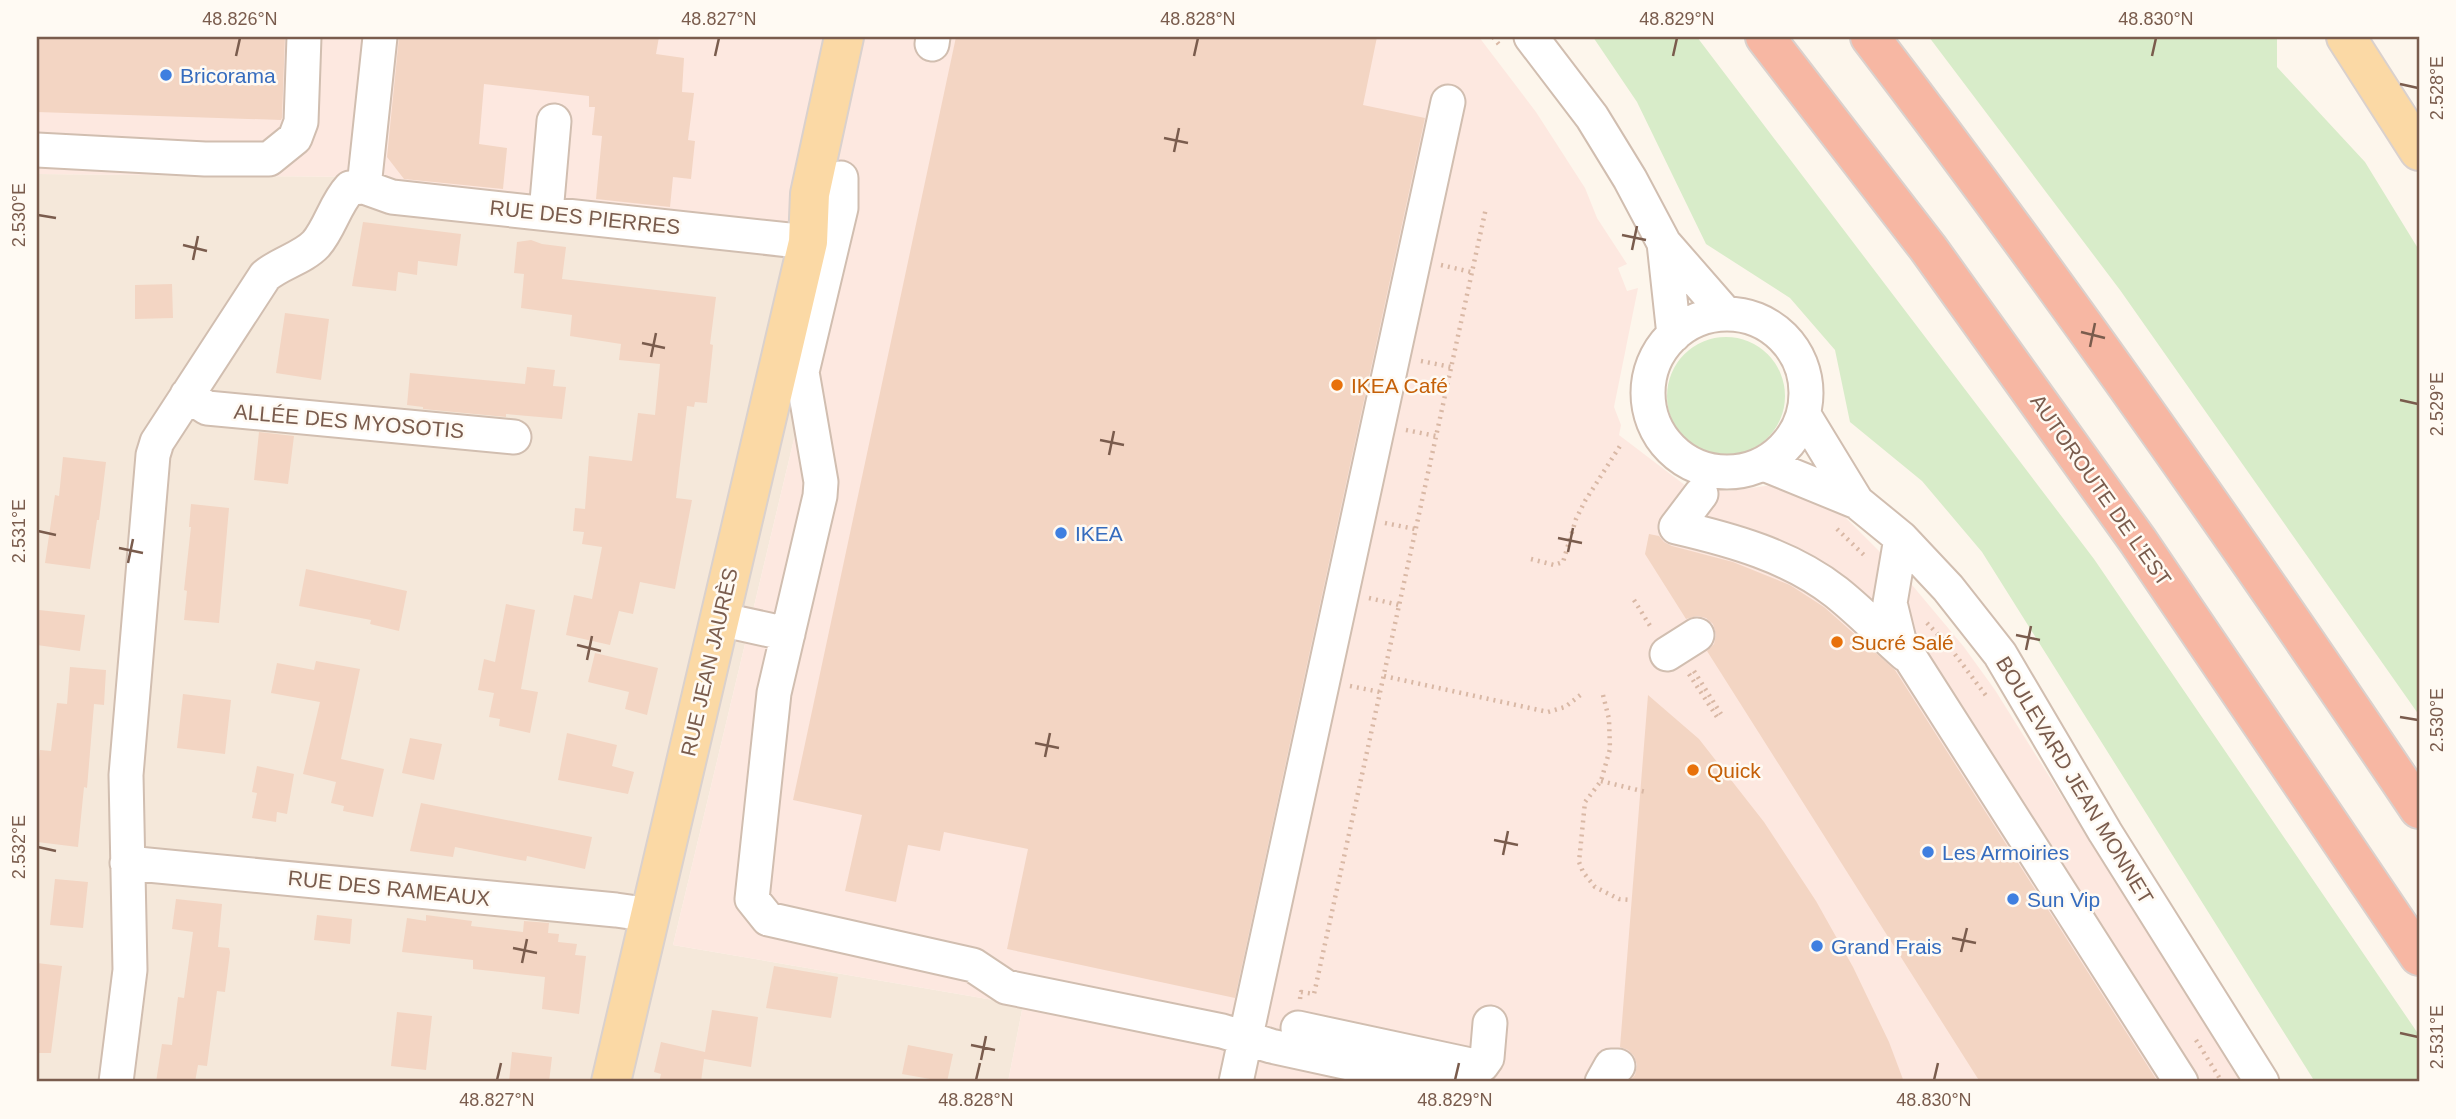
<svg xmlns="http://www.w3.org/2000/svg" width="2456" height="1119" viewBox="0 0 2456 1119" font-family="Arial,sans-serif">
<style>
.residential{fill:#f5e8da}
.commercial{fill:#fde8e0}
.green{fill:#d8ecc9}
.building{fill:#f3d5c3}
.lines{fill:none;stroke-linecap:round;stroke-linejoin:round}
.minor-casing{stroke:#d1beb0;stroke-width:37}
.major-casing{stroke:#dad1cd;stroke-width:42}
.highway-casing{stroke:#dad1cd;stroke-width:42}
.path{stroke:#d9b8a5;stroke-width:4.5;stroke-dasharray:2 5;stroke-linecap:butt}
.minor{stroke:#fff;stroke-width:33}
.major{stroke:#fbd9a5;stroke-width:38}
.highway{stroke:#f7b7a3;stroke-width:38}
.ticks{fill:none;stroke:#7a5c4d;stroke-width:2.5}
.shop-dot{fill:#3f7fe0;stroke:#fffaf3;stroke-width:2.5}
.food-dot{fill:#e8710a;stroke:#fffaf3;stroke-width:2.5}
.labels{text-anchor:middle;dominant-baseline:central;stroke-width:5;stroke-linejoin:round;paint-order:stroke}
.shop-label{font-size:21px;fill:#366cbe;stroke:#fffaf3;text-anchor:start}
.street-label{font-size:21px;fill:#7a5c4d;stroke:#fffaf3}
.food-label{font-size:21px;fill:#c56008;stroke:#fffaf3;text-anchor:start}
.neatline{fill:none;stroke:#7a5c4d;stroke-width:2.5}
.ticks-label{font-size:18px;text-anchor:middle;fill:#7a5c4d}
</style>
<rect width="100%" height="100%" fill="#fdf6ec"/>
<path class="residential" d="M37,174l328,3 479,53 -171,715 350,60 -15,77h-971z"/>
<path class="commercial" d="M37,37h1442l57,75 49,76 12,30 30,46 -9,4 9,23 11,-3 -24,119 7,18 -2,10 67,51 43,5 51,-7 48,16 79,79 57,68 31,43 246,392h-1233l15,-77 -350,-60 171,-715 -479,-53 -328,-3z"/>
<path class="green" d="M1593,37h104l397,522 325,476v47h-104l-333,-530 -60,-71 -72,-59 -15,-72 -45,-52 -84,-54 -69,-142z
M1929,37h348v30l88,95 54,88v465l-299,-425z
M1667 396a59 59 0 1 1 118 0a59 59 0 1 1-118 0Z"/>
<path class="building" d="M37,37h248l-3,81 -1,2 -244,-8z
M399,37h260l-3,17 28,4 -2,34 12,1 -6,47 7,1 -4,38 -18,-2 -3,30 -74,-8 6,-63 -10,-1 3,-28h-6v-11l-105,-12 -5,60 28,4 -4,41 -99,-10 -17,-22z
M956,37h421l-14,68 62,13 -190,880 -228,-49 21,-100 -84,-17 -4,19 -32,-6 -12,57 -51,-11 17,-76 -69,-15z
M363,222l98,12 -4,32 -39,-5 -1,14 -19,-3 -2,19 -44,-5z
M531,240l11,4 24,3 -4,32 154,18 -6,47 3,1 -6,58 -12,-1 -1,5 -7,-1 -11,92 16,2 -17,89 -35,-7 -7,32 -14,-3 -9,34 -44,-10 8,-40 18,4 10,-52 -20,-3 2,-12 -11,-1 2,-23 10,1 4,-53 43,5 6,-48 17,2 5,-51 -41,-4 2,-16 -51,-8 2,-21 -51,-7 3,-34 -10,-1 3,-31z
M172,284l1,34 -38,1v-34z
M285,313l44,6 -8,61 -45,-7z
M527,367l28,3 -2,16 13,1 -4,32 -56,-5v3l-83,-8v-2l-16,-2 3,-32 115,11z
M259,432l35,4 -6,48 -34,-4z
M63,457l43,5 -7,58h-2l-7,49 -45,-6 10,-68 4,1z
M191,504l38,4 -10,115 -35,-3 3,-29 -3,-1 7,-63h-2z
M1649,534l10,2 5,6 8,4 61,16 57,23 34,22 71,63 263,412h-178l-273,-431 7,-7 2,-9 -3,-11 -7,-6 -9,-2 -11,3 -41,-65z
M306,569l101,22 -8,40 -29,-7 1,-4 -72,-14z
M506,604l29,6 -14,79 17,3 -8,41 -31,-7 1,-7 -11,-2 5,-24 -16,-3 6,-31 11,3z
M39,610l46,5 -5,36 -43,-6z
M595,653l63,15 -11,47 -22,-6 4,-17 -41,-10z
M316,661l44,8 -19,90 43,10 -11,48 -30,-6 1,-5 -13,-3 5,-21 -33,-8 17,-72 -49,-9 6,-30 37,7z
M70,667l36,3 -2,35 -10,-1 -7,84 -3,-1 -6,60 -41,-5v-62l3,-30 11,1 6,-48 10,1z
M183,694l48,6 -6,54 -48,-6z
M1648,695l51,44 65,83 52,79 37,66 36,75 15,40h-276l7,-7 2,-10 -3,-9 -6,-6 -8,-3z
M567,733l50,12 -5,21 22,6 -6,22 -70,-14z
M410,738l32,6 -8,36 -32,-7z
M257,766l37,8 -7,40 -10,-2 -1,10 -24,-4 5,-25 -5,-1z
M421,803l171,34 -7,32 -58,-13 -1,5 -11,-2 -60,-12 -2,10 -43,-6z
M55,879l33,3 -5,46 -33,-3z
M176,899l46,5 -4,43 11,1 1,4 -5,40 -8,-1 -10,75 -9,-1 -3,17h-39l6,-38 10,1 6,-48 6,1 9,-66 -21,-3z
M317,915l35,4 -2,25 -36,-4z
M426,915l46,6 -1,5 52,6 1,-11 25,2 -1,10 11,1 -1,8 19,2 -2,11 11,1 -7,58 -37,-5 3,-32 -72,-8v-9l-71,-8 5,-34 19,3z
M37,963l25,3 -11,87h-14z
M774,966l64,11 -7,41 -65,-10z
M712,1010l46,7 -7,50 -47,-8 -3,23h-42l2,-8 -7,-2 7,-30 44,10z
M397,1012l35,4 -6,54 -35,-4z
M908,1045l45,9 -6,28 -45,-8z
M512,1052l40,5 -3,25h-40z"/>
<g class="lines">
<defs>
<path id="minor" d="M1531,37l61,80 38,62 34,64 62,71
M932,44l1,-7
M37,150l168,9h64l26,-21 6,-16 3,-85
M841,178v30l-39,164 19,110 -1,14 -46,197 -22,206 16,20 205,46 33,22 216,44 49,15 165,36
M364,187l16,-150
M546,213l8,-92
M1664,243l10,92
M1648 393a79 79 0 1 1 158 0a79 79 0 1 1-158 0Z
M187,395l20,13 307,29
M1804,415l53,87
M1764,464l93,38 44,36 47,50 52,66 105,178 157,250
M1701,494l-25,33c56,13 114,29 160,65 24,19 46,42 69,62
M1901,538l-11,65 9,37 282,442
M719,619l69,15
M1667,654l30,-19
M127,863l489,47 35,5
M1298,1028l177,38 7,-1 5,-7 3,-35
M116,1082l14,-112 -4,-195 27,-320 4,-13 108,-166c15,-13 38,-18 51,-32 14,-16 19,-40 34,-56l14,-1 28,10 416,45
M1236,1082l212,-980
M1602,1082l9,-16h7"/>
<path id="major" d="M2346,37l73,114
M611,1082l197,-840 2,-48 34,-157"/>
<path id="highway" d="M1765,37l163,211 210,293 281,415
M1870,37c192,251 373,510 549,772"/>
</defs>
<use href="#minor" class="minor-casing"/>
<use href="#major" class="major-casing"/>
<use href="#highway" class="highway-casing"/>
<path class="path" d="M1493,37l8,10
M1441,265l30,7
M1421,361l30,6
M1406,430l30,6
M1385,523l30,6
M1837,529l29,28
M1531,559l23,6 9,-3 13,-43 9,-18 35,-55
M1369,598l30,7
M1634,600l18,29
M1927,623l21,22 39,52
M1694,671l27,43
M1689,674l28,43
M1384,676l164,36 17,-5 18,-14
M1350,686l30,6
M1603,695l6,24 1,30 -9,32 -16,21 -6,60 4,10 12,15 24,12 12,1
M1601,781l45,11
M1300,999l1,-7 13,2 172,-786
M2196,1040l26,42"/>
<use href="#minor" class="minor"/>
<use href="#major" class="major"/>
<use href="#highway" class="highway"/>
</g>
<path class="ticks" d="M236,56l4,-18M715,56l4,-18M1194,56l4,-18M1673,56l4,-18M2152,56l4,-18M2400,84l18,4M1164,138l24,5M1174,152l5,-24M38,215l18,3M1622,235l24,5M183,245l24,6M1632,250l5,-24M193,260l5,-24M2081,332l24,6M642,343l23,5M2090,347l5,-24M651,357l5,-24M2400,400l18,4M1100,440l24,5M1109,455l5,-24M38,531l18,4M1558,538l24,5M119,548l24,5M1568,552l5,-24M128,563l5,-24M2016,635l24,5M577,645l24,6M2026,650l5,-24M587,660l5,-24M2400,717l18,3M1035,743l24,5M1045,757l5,-24M1494,840l24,5M38,847l18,4M1503,855l5,-24M1952,938l24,5M513,948l24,5M1961,952l6,-24M522,963l5,-24M2400,1033l18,4M971,1045l24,5M981,1060l5,-24M497,1080l4,-17M976,1080l4,-17M1455,1080l4,-17M1934,1080l4,-17"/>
<g class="shop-dot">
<circle cx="166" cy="75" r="7"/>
<circle cx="1061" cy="533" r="7"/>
<circle cx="1928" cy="852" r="7"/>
<circle cx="2013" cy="899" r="7"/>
<circle cx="1817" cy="946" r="7"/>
</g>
<g class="food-dot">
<circle cx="1337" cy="385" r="7"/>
<circle cx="1837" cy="642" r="7"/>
<circle cx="1693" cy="770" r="7"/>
</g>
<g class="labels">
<g class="shop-label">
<text x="180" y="75">Bricorama</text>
<text x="1075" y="533">IKEA</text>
<text x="1942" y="852">Les Armoiries</text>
<text x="2027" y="899">Sun Vip</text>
<text x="1831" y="946">Grand Frais</text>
</g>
<g class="street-label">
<text transform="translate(585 217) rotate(6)">RUE DES PIERRES</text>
<text transform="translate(349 421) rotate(5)">ALLÉE DES MYOSOTIS</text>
<text transform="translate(2101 490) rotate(55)">AUTOROUTE DE L’EST</text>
<text transform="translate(709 662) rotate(-77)">RUE JEAN JAURÈS</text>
<text transform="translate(2075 780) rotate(59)">BOULEVARD JEAN MONNET</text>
<text transform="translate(389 888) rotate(6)">RUE DES RAMEAUX</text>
</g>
<g class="food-label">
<text x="1351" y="385">IKEA Café</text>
<text x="1851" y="642">Sucré Salé</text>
<text x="1707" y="770">Quick</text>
</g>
</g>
<rect width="2456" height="1119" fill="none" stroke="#fffaf3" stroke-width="77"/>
<rect x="38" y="38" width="2380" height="1042" class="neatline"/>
<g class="ticks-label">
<text x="240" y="25">48.826°N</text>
<text x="719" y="25">48.827°N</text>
<text x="1198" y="25">48.828°N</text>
<text x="1677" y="25">48.829°N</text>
<text x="2156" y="25">48.830°N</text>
<text transform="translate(2437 88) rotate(-90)" y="6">2.528°E</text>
<text transform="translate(19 215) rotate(-90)" y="6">2.530°E</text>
<text transform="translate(2437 404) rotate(-90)" y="6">2.529°E</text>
<text transform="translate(19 531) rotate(-90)" y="6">2.531°E</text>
<text transform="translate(2437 720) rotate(-90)" y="6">2.530°E</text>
<text transform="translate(19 847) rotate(-90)" y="6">2.532°E</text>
<text transform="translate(2437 1037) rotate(-90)" y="6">2.531°E</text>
<text x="497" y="1106">48.827°N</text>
<text x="976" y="1106">48.828°N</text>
<text x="1455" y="1106">48.829°N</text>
<text x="1934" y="1106">48.830°N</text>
</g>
</svg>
